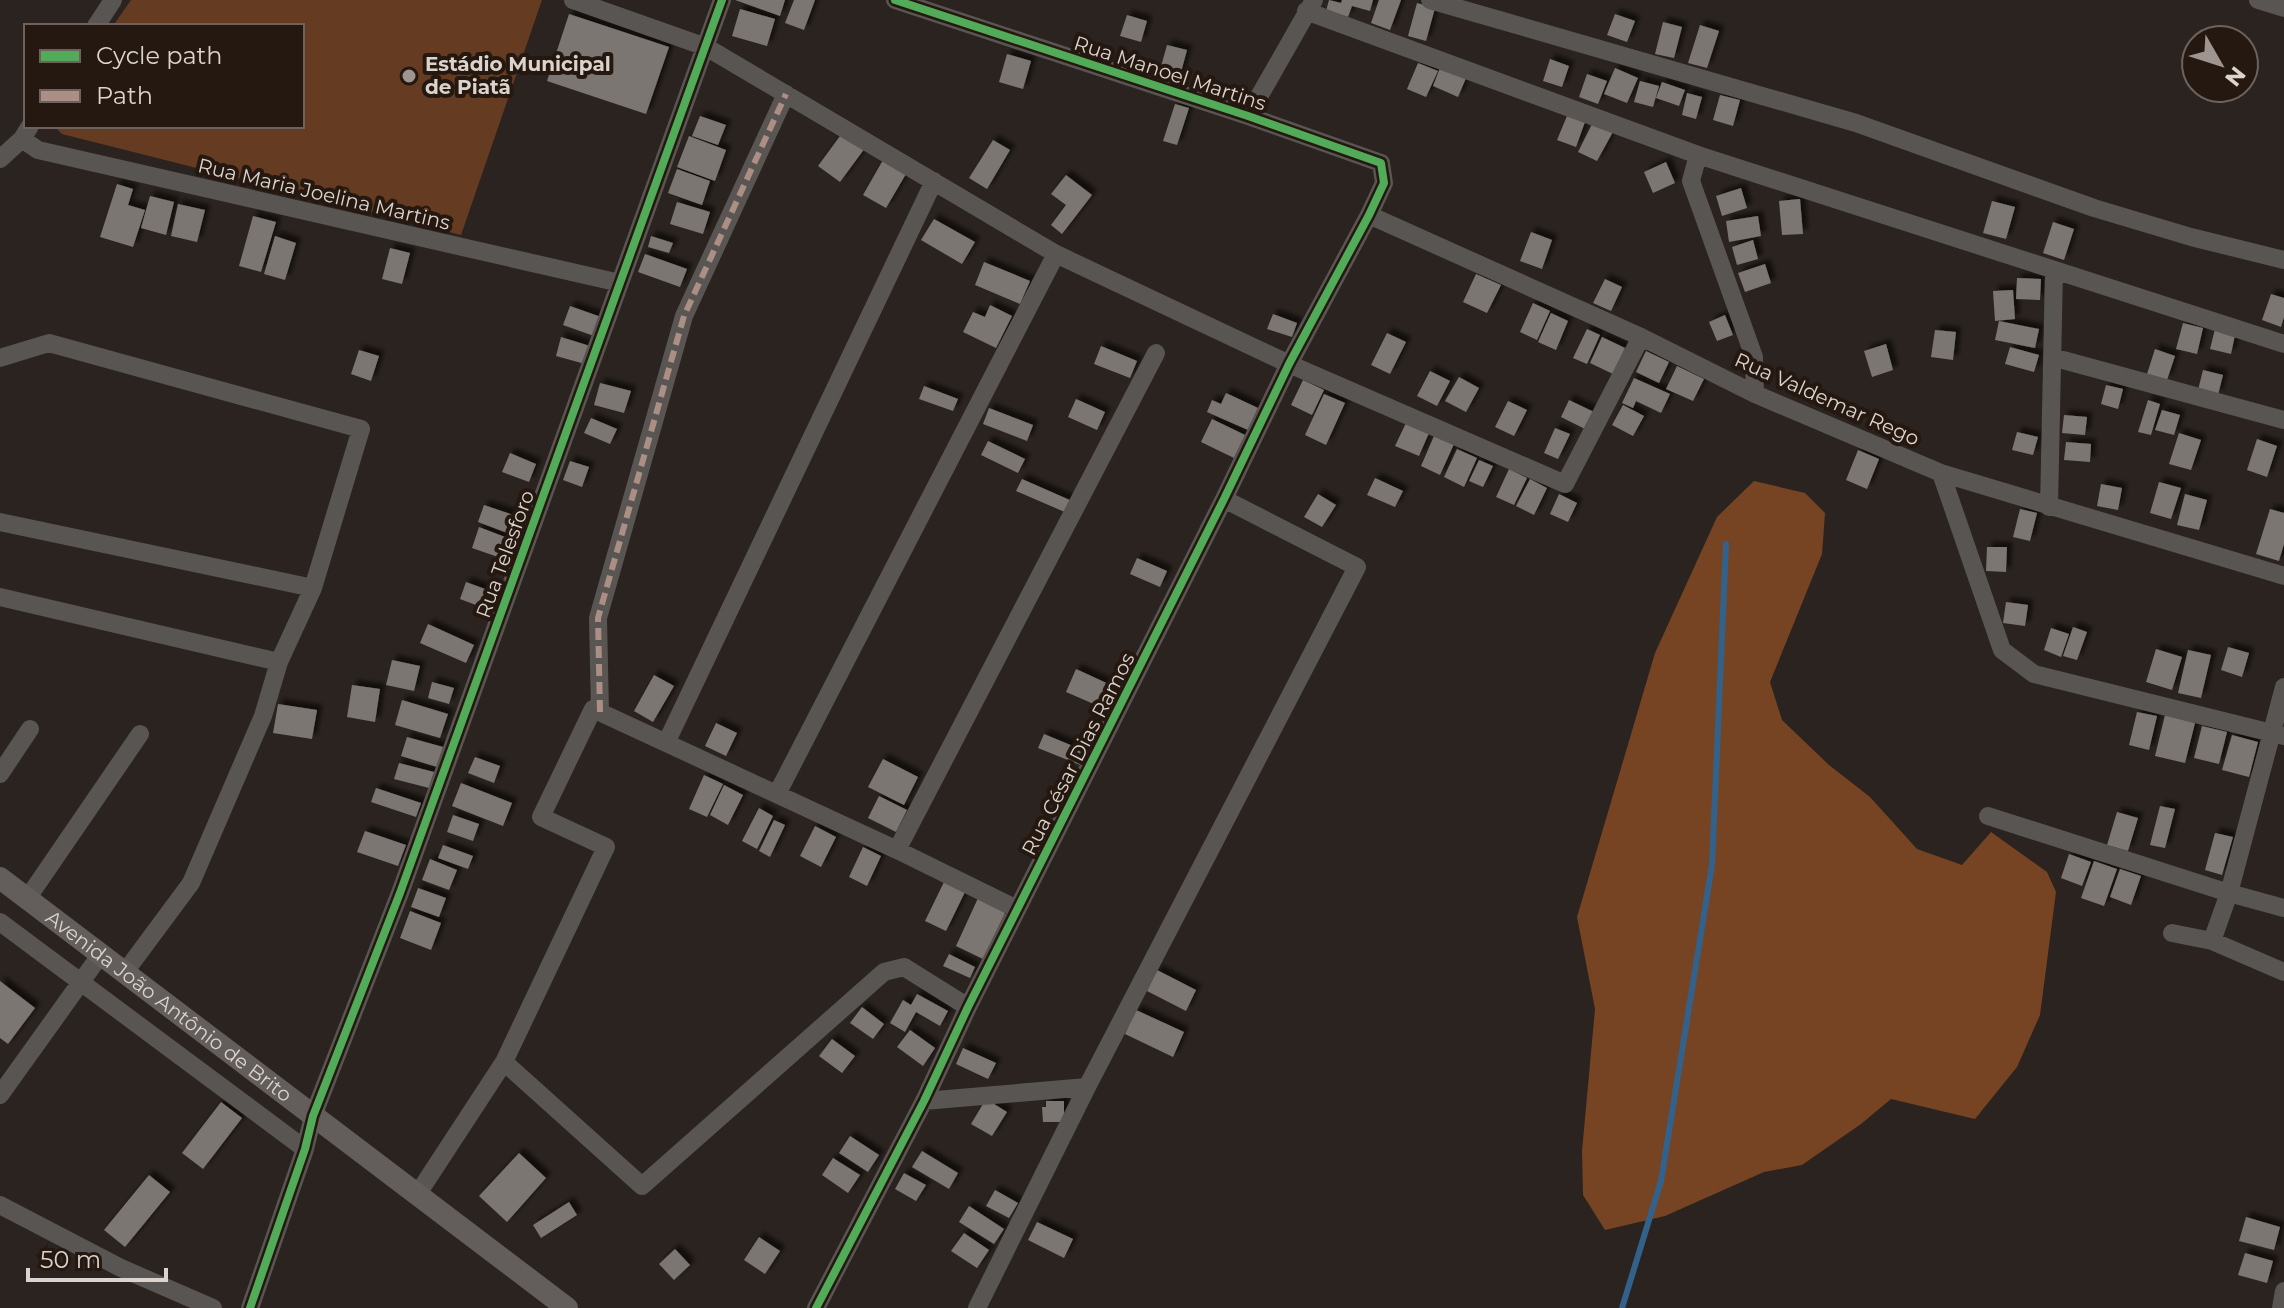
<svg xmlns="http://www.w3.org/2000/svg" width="2284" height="1308" viewBox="0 0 2284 1308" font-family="Montserrat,sans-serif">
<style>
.green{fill:#653c22}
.forest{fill:#764423}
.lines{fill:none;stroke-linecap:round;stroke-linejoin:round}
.stream{stroke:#32628b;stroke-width:6}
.building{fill:#7c7672;filter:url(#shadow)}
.minor{stroke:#585553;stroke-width:18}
.major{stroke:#635e5c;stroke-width:22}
.quiet{stroke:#ac8f84;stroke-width:6;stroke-dasharray:12 6;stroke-linecap:butt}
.cycleway-casing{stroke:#251810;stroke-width:13}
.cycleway{stroke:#51ab58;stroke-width:8}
.poi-dot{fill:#9e9590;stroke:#251810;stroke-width:3}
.labels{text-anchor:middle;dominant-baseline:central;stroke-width:8;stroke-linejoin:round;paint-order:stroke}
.poi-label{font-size:20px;font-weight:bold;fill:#dcd3cd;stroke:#251810;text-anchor:start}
.street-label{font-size:20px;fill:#dcd3cd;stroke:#251810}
</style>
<defs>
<filter id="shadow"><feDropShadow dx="5" dy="-5" stdDeviation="2" flood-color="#0009"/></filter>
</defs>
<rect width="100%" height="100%" fill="#2a231f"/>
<path class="green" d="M131,0h411l-81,235 -399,-101 -8,-8h248v-100h-189z"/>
<path class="forest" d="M1754,481l51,12 20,20 -3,41 -52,128 12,38 47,45 41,32 47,52 45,16 29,-33 56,40 9,20 -16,123 -23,52 -42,52 -84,-20 -30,25 -59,41 -38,7 -99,44 -60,14 -22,-35 -1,-44 13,-142 -18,-92 78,-264 62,-136z"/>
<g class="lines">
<path class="stream" d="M1622,1308l39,-127 51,-316 14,-321"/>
</g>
<path class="building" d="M735,0h50l-5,16z
M794,0h21l-11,30 -19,-7z
M1329,0l12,3 1,-3h31l-3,11 -18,-5 -4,11 -22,-6z
M1379,0h22l-11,30 -19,-7z
M1417,3l18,5 -9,33 -18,-5z
M740,9l35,10 -8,27 -35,-10z
M569,14l100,33 -23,67 -99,-33z
M1615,14l20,7 -8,21 -20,-7z
M1127,15l20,6 -6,21 -21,-6z
M1663,22l19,5 -8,31 -19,-4z
M1700,25l19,6 -12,37 -19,-5z
M1167,45l20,5 -7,26 -20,-6z
M1007,54l24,7 -8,28 -24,-7z
M1550,59l19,7 -7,21 -19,-6z
M1418,63l20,8 -12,26 -19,-8z
M1440,68l26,10 -8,19 -25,-11z
M1615,68l23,10 -11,25 -23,-9z
M1587,74l20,7 -9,23 -19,-7z
M1640,81l19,5 -6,21 -19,-5z
M1662,82l23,8 -6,16 -23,-8z
M1687,93l15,4 -6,22 -14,-4z
M1720,95l20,5 -7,26 -20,-6z
M1175,104l14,4 -12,37 -14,-4z
M700,116l26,9 -8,20 -26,-9z
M1567,116l18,6 -9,25 -19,-7z
M1594,120l20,10 -17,31 -19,-9z
M843,132l22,16 -25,34 -22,-16z
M689,136l37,14 -11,31 -38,-14z
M993,140l17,10 -23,39 -18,-11z
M883,160l23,14 -20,34 -23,-13z
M1666,162l9,21 -22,10 -9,-21z
M677,169l33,12 -8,24 -34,-12z
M1066,175l26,20 -30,39 -11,-9 15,-20 -15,-11z
M117,184l16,5 -5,16 17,5 -12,37 -33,-10z
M1741,188l6,20 -25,8 -6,-20z
M150,196l24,6 -8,33 -25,-7z
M1800,199l3,35 -21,1 -3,-34z
M1992,201l23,6 -9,32 -23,-6z
M677,202l33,10 -7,22 -33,-10z
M178,204l27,6 -8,32 -26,-6z
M253,216l23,6 -15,50 -22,-6z
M1758,216l3,20 -32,6 -3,-21z
M934,219l41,23 -13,22 -41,-24z
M2053,222l21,7 -10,31 -21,-7z
M1531,232l21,8 -10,29 -22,-8z
M275,236l21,7 -11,37 -21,-6z
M651,236l22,7 -4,10 -21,-6z
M1753,240l5,19 -21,6 -5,-18z
M390,248l20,5 -8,31 -20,-5z
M645,254l42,15 -7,18 -42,-15z
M984,262l46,19 -10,23 -45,-19z
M1765,264l6,19 -26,9 -7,-19z
M1476,274l25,11 -14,28 -24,-11z
M2017,278l24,1 -1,21 -24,-1z
M1605,279l17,8 -11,24 -18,-8z
M2013,290l2,29 -20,2 -2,-30z
M2271,294l13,4v19l-3,10 -19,-7z
M1533,303l17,8 -13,29 -17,-8z
M990,305l22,11 -16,32 -33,-16 10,-20 12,5z
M570,306l31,11 -7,19 -31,-11z
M1551,313l17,8 -12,29 -18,-8z
M1273,314l24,9 -5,14 -25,-8z
M1725,315l8,20 -16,6 -8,-19z
M1999,321l40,8 -4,19 -40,-8z
M2183,323l20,5 -6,26 -21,-5z
M1587,329l13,6 -13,29 -14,-6z
M2215,329l20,6 -4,19 -21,-5z
M1935,330l21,2 -3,28 -22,-3z
M1387,333l19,9 -16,32 -19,-9z
M561,337l29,9 -5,18 -29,-8z
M1602,337l23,11 -12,26 -23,-11z
M1886,344l7,26 -21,7 -8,-26z
M1101,346l36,15 -7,17 -36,-14z
M2010,347l29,8 -5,17 -29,-8z
M2155,349l20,7 -8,24 -20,-6z
M359,350l20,6 -8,25 -20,-7z
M1646,351l23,11 -10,21 -23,-11z
M1677,366l27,13 -11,22 -27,-12z
M2203,370l20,5 -5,20 -20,-5z
M1430,371l20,10 -13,25 -20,-10z
M1459,377l20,11 -13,24 -21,-11z
M1634,378l36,16 -9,19 -25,-12 -3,7 -11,-5z
M1303,380l21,10 -12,25 -21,-10z
M600,383l31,8 -7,22 -30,-8z
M2106,385l17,4 -5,20 -17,-5z
M924,386l34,13 -5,12 -34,-12z
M1226,393l32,15 -10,22 -41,-18 5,-12 9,4z
M1324,394l21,9 -19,42 -21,-10z
M1076,399l29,13 -8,18 -29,-13z
M1569,400l25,12 -9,17 -24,-12z
M2148,400l12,4 -9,31 -13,-3z
M1508,401l19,9 -13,26 -19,-9z
M1623,405l21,11 -11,20 -21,-11z
M989,408l44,17 -6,16 -44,-17z
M2162,410l18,5 -6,20 -19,-5z
M2064,415l23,2 -2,18 -23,-2z
M591,418l26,11 -7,15 -26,-11z
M1212,419l33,16 -11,23 -33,-16z
M1406,423l23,10 -10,23 -24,-10z
M1555,428l15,6 -12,25 -14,-6z
M2017,432l21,5 -5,18 -21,-5z
M2179,433l22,7 -10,30 -22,-6z
M1434,436l20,8 -14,31 -19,-9z
M2257,439l20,7 -10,31 -20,-7z
M988,441l37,18 -7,14 -37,-18z
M2066,442l25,2 -1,18 -26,-2z
M1457,449l20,9 -13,29 -20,-10z
M1858,450l21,9 -12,30 -21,-9z
M510,453l26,11 -7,18 -27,-10z
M1479,460l14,6 -10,21 -14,-6z
M570,461l19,6 -7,20 -19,-7z
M1509,469l18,9 -13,27 -18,-8z
M1375,478l28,13 -8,16 -28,-12z
M1022,479l50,22 -5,12 -51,-22z
M1530,479l17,9 -13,27 -18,-9z
M2159,482l22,6 -10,31 -21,-6z
M2101,484l21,4 -4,22 -21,-4z
M1318,494l18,11 -14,22 -18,-10z
M1559,494l18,9 -9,19 -18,-8z
M2185,494l22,6 -8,30 -22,-5z
M484,505l35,12 -6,18 -35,-13z
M2020,509l17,4 -7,28 -17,-4z
M2270,509l14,4v31l-5,17 -23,-7z
M479,527l26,10 -7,20 -26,-9z
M1987,547h20l-1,25 -20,-1z
M1137,558l30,13 -7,16 -30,-13z
M466,582l30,11 -7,17 -29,-11z
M2006,602l22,3 -3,21 -22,-3z
M428,624l46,21 -8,18 -46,-20z
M2073,627l14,5 -10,28 -14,-4z
M2051,628l18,6 -8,23 -17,-7z
M2228,647l21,6 -7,24 -21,-7z
M2156,649l26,8 -10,33 -26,-8z
M2188,650l23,5 -10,43 -23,-5z
M392,660l28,6 -6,25 -28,-6z
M1076,669l37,17 -10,22 -37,-16z
M654,675l20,11 -21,36 -19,-11z
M432,682l22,6 -5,16 -21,-6z
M352,685l28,4 -5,33 -28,-5z
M402,700l46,14 -8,24 -45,-13z
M278,704l39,6 -5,29 -39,-6z
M2137,712l20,4 -8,34 -20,-5z
M2165,715l30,8 -10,40 -30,-7z
M716,723l21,10 -11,23 -21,-10z
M2202,726l25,6 -8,32 -25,-6z
M1044,734l41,17 -5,14 -42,-17z
M2232,735l26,7 -9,35 -27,-7z
M407,737l36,10 -6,20 -36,-11z
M475,757l25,9 -6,17 -26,-10z
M883,759l35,18 -14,28 -36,-18z
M399,763l35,9 -5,16 -35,-9z
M704,775l19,9 -16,33 -18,-8z
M461,783l51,20 -9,23 -51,-20z
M724,785l19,10 -15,30 -18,-10z
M376,788l45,15 -5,14 -45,-15z
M879,796l28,14 -11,22 -28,-14z
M2160,806l15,3 -10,39 -15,-3z
M759,808l14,8 -16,33 -15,-8z
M2117,812l21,6 -10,33 -21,-6z
M453,815l26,9 -6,17 -26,-9z
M774,820l11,5 -15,32 -11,-6z
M815,826l21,11 -15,30 -21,-11z
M365,831l41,14 -8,21 -41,-14z
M2215,833l18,4 -11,38 -17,-5z
M443,845l30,11 -5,13 -30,-11z
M863,847l18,9 -14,30 -18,-9z
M2069,854l22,8 -9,24 -21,-8z
M430,859l27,11 -8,20 -27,-10z
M2094,861l23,8 -13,37 -23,-8z
M2120,869l21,7 -10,29 -21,-8z
M944,882l21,10 -19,39 -21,-10z
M418,888l28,10 -7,19 -28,-10z
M979,896l28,13 -24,50 -27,-13z
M410,911l31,12 -10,27 -31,-12z
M949,954l26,13 -5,11 -27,-12z
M1157,970l39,20 -10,21 -39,-20z
M0,981l35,27 -27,36 -8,-6z
M917,994l31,17 -8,15 -24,-14 -11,20 -15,-9 13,-23 8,5z
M862,1007l22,17 -11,15 -23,-16z
M1136,1010l48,22 -11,25 -48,-23z
M910,1030l25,18 -12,18 -26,-19z
M832,1039l23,17 -13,17 -23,-17z
M963,1048l33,15 -8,16 -32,-15z
M986,1099l21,13 -15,24 -21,-12z
M1046,1101h18v21h-21l-1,-15h4z
M221,1102l21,16 -39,51 -21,-16z
M850,1136l29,19 -11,17 -29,-19z
M922,1151l36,22 -9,16 -37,-22z
M519,1153l27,25 -39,44 -28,-26z
M833,1158l27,17 -12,18 -26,-18z
M904,1173l22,12 -10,16 -21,-12z
M149,1175l21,17 -45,55 -21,-17z
M995,1190l23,13 -9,15 -23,-12z
M569,1202l8,13 -36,23 -8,-13z
M969,1206l35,23 -10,15 -35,-22z
M2246,1217l34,10 -6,23 -35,-9z
M1037,1222l36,17 -9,19 -36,-18z
M964,1233l25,17 -12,18 -26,-17z
M759,1237l21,14 -15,23 -21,-14z
M675,1249l15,16 -16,15 -15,-16z
M2245,1253l28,8 -6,22 -29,-8z"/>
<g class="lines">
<path class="minor" d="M573,0l133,47 350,207 233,110 276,120 76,-147
M1430,0l426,123 238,85 97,29 93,23
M2258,0l26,8
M1306,11l392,144 586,189
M96,26l17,-26
M1248,116l66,-116
M22,139l16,11 582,133
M1698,155l-7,26 63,176 1,37
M0,159l22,-20 8,-13
M1369,215l272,122 114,57 186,79 343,103
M2052,357l232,63
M0,358l49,-15 312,86 -48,159 -313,-66
M1941,473l61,177 32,24 250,62
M2049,507l5,-237
M0,597l279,65
M600,712l-2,-94 86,-302 102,-222
M668,739l266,-558
M0,774l30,-45
M777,794l279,-540
M1988,816l241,77 55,15
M897,850l259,-497
M27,899l113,-165
M0,922l305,227
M2172,933l40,8 72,31
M2212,941l17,-48 55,-206
M125,972l66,-89 72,-167 16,-54 34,-74
M504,1062l138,124 242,-214 20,-5 64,40
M0,1095l101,-141
M924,1101l163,-14
M417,1195l87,-133 102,-215 -65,-30 52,-108 304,141 120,59
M0,1205l121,63 92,40
M250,1308l55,-159 8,-33 87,-223 322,-893
M816,1308l108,-207 44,-94 256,-508 65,-135 80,-149 15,-32 -3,-20 -133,-47 -353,-116
M977,1308l110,-221 270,-520 -133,-68
M2281,1308l3,-17"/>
<path class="major" id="s1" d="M0,878l567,430"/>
<path class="quiet" d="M600,712l-2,-94 86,-302 102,-222"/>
<defs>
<path id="cycleway" d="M250,1308l55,-159 8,-33 87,-223 322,-893
M816,1308l108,-207 44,-94 256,-508 65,-135 80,-149 15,-32 -3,-20 -133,-47 -353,-116"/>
</defs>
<use href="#cycleway" class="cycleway-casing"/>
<use href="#cycleway" class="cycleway"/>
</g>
<circle class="poi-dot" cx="409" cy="76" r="8"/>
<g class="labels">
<g class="poi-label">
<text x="425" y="64">Estádio Municipal<tspan x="425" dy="23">de Piatã</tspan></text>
</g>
<g class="street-label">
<text transform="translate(1170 73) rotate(18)">Rua Manoel Martins</text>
<text transform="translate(324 194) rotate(13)">Rua Maria Joelina Martins</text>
<text transform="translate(1827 399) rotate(24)">Rua Valdemar Rego</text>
<text transform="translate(505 554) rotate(-70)">Rua Telesforo</text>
<text transform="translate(1078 754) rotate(-63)">Rua César Dias Ramos</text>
<text stroke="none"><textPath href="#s1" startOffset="212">Avenida João Antônio de Brito</textPath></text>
</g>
</g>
<rect x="24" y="24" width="280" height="104" fill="#251810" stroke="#6e635c" stroke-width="2"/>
<rect x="40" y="50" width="40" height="12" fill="#51ab58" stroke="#6e635c" stroke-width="2"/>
<text x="96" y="64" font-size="24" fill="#dcd3cd">Cycle path</text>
<rect x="40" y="90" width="40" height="12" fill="#ac8f84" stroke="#6e635c" stroke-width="2"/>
<text x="96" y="104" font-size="24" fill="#dcd3cd">Path</text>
<g transform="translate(2220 64) rotate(129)"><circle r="38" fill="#251810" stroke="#6e635c" stroke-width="2"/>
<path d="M0-6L14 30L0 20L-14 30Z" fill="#9e9590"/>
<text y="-12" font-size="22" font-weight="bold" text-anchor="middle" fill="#dcd3cd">N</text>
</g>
<path d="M28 1268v12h138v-12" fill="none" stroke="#dcd3cd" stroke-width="4"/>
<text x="40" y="1268" font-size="24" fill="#dcd3cd" stroke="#251810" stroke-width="6" paint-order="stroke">50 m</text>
</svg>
